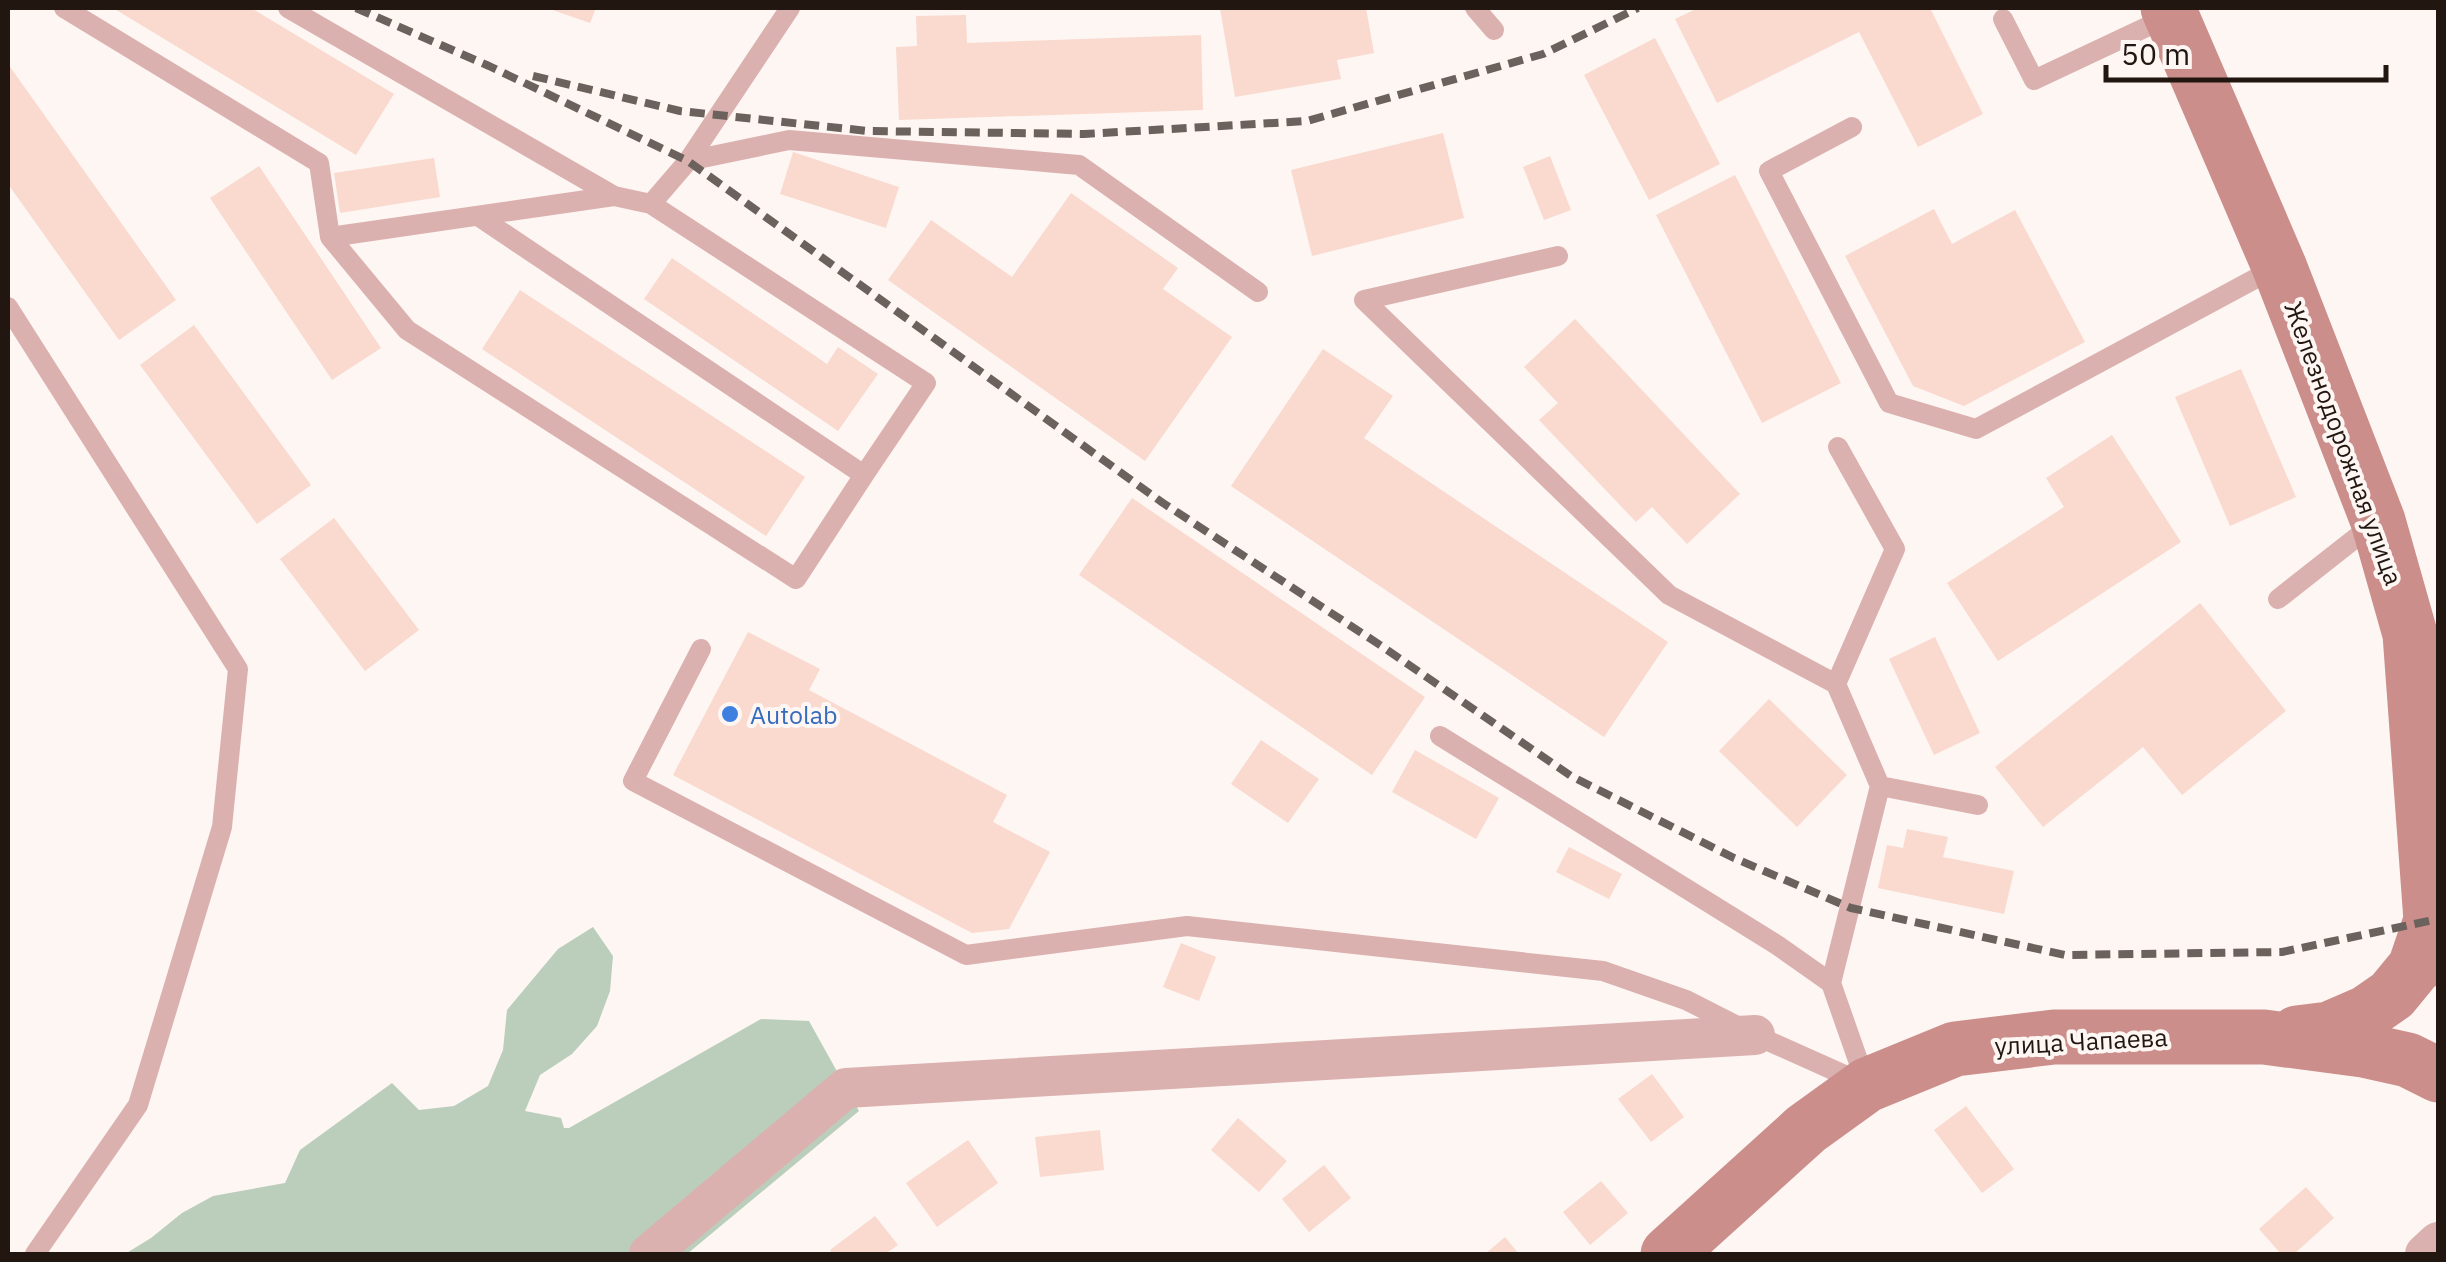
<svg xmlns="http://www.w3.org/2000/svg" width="2446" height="1262" viewBox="0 0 2446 1262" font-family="'IBM Plex Sans',sans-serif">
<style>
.green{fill:#bacebb}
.building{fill:#fad9ce}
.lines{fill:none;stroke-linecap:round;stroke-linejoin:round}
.lane{stroke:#dbb1af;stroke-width:20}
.street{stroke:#dbb1af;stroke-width:40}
.secondary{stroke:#cb8e8b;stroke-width:55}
.rail{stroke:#6b615d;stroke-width:8;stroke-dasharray:15 8;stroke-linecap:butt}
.shop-dot{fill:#3f7fe0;stroke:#fdf6f3;stroke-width:4}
.labels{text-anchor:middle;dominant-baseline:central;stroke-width:8;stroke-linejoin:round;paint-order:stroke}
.street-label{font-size:25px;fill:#221611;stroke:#fdf6f3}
.shop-label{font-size:25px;fill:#366cbe;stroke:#fdf6f3;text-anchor:start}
</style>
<rect width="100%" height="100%" fill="#fdf6f3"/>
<path class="green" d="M593,927l20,29 -3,35 -13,35 -25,28 -32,21 -15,36 36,7 3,10h5l192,-109 48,2 50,90 -172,143h-562l26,-16 31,-25 31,-17 72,-13 15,-33 92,-67 27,27 35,-4 34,-20 15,-36 4,-40 51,-61z"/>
<path class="building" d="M113,8h138l143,86 -38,61z
M547,8h49l-6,15z
M1220,8h146l8,45 -37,7 4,19 -106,18z
M1698,8h232l53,106 -65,33 -59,-115 -142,71 -42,-84z
M966,15l1,28 234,-8 2,75 -304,10 -3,-73 21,-1 -1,-30z
M1655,38l65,126 -71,36 -65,-125z
M8,64l168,236 -57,40 -111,-156z
M1443,133l21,85 -152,38 -21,-86z
M793,152l106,35 -13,41 -106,-34z
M1550,156l21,54 -27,10 -21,-53z
M434,158l6,39 -100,16 -6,-40z
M259,166l122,182 -49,32 -122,-182z
M1735,175l106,208 -79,40 -106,-208z
M1071,193l107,75 -15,21 69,48 -87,124 -257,-181 43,-60 81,57z
M1934,209l18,35 63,-34 70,132 -121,64 -51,-20 -68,-130z
M672,258l155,106 11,-17 40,27 -40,57 -194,-132z
M520,290l285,187 -39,59 -284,-187z
M1575,319l165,175 -53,50 -35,-37 -16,15 -97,-102 19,-17 -34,-36z
M194,325l117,160 -54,39 -117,-159z
M1323,349l70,47 -29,42 304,204 -64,95 -373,-251z
M2241,369l55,128 -66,29 -55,-129z
M2112,435l69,107 -183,119 -51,-78 117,-76 -18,-29z
M1132,498l293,199 -53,78 -293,-200z
M334,518l85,112 -54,41 -85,-112z
M2200,603l86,108 -104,84 -39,-48 -100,80 -48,-60z
M748,632l72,37 -11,21 198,105 -14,27 57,30 -41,77 -37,4 -299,-158z
M1935,637l45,96 -46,22 -45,-96z
M1769,699l78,76 -50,52 -78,-76z
M1261,740l58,39 -31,44 -57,-39z
M1415,750l84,48 -23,41 -84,-47z
M1907,829l41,8 -5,20 71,14 -10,43 -126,-26 9,-43 16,3z
M1569,847l53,27 -13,25 -53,-27z
M1181,943l35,14 -17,44 -36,-14z
M1652,1074l32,43 -33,25 -33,-43z
M1966,1106l48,63 -32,24 -48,-63z
M1238,1118l49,43 -28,31 -48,-42z
M1100,1130l4,40 -64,7 -5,-40z
M968,1140l30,43 -61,44 -31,-44z
M1324,1165l27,33 -42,34 -27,-33z
M1601,1181l27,32 -38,32 -27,-33z
M2306,1187l28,31 -40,36h-13l-22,-25z
M875,1216l23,29 -13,9h-52l-3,-4z
M1505,1237l14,17h-34z"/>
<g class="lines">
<path class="lane" d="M64,8l255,155 11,74 284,-41 37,8 275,179 -62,92 -386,-259
M288,8l326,188
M1475,8l19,22
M2003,19l31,61 136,-64
M1852,127l-83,44 120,232 87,26 301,-162
M688,161l101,-21 290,25 179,127
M651,204l37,-43 102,-153
M330,237l77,93 389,249 68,-104
M1558,256l-194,44 305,295 167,89 44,102 -49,197 35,100
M8,307l230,362 -16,158 -84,278 -103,149
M2278,599l98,-77
M701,649l-68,132 333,174 221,-29 416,45 83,29 69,35 105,47
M1836,684l59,-135 -57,-102
M1440,736l337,209 54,38
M1880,786l98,19"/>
<path class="street" d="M649,1254l197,-166 909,-53
M2425,1254l13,-12"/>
<path class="secondary" d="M2168,8l111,258 99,255 32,113 21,286 7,39
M2297,1033l32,-4 37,-16 26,-18 23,-28 16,-47
M1668,1254l138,-125 61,-44 88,-36 99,-12h210l99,13 45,10 30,15"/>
<path class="rail" d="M356,8l133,58 199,95 475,342 217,142 191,131 163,82 117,50 214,47 217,-3 156,-33
M533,76l147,35 188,20 216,3 223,-13 236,-67 95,-46"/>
</g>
<circle class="shop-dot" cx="730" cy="714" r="10"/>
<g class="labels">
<g class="street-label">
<text transform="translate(2344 443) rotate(70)">Железнодорожная улица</text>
<text transform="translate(2081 1041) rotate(-3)">улица Чапаева</text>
</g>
<g class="shop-label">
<text x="750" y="714">Autolab</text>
</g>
</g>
<rect width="2446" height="1262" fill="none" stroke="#221611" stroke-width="20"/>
<path d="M2106 65v15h280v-15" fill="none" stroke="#221611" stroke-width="5"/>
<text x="2121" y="65" font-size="30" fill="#221611" stroke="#fdf6f3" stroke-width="8" paint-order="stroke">50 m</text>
</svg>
